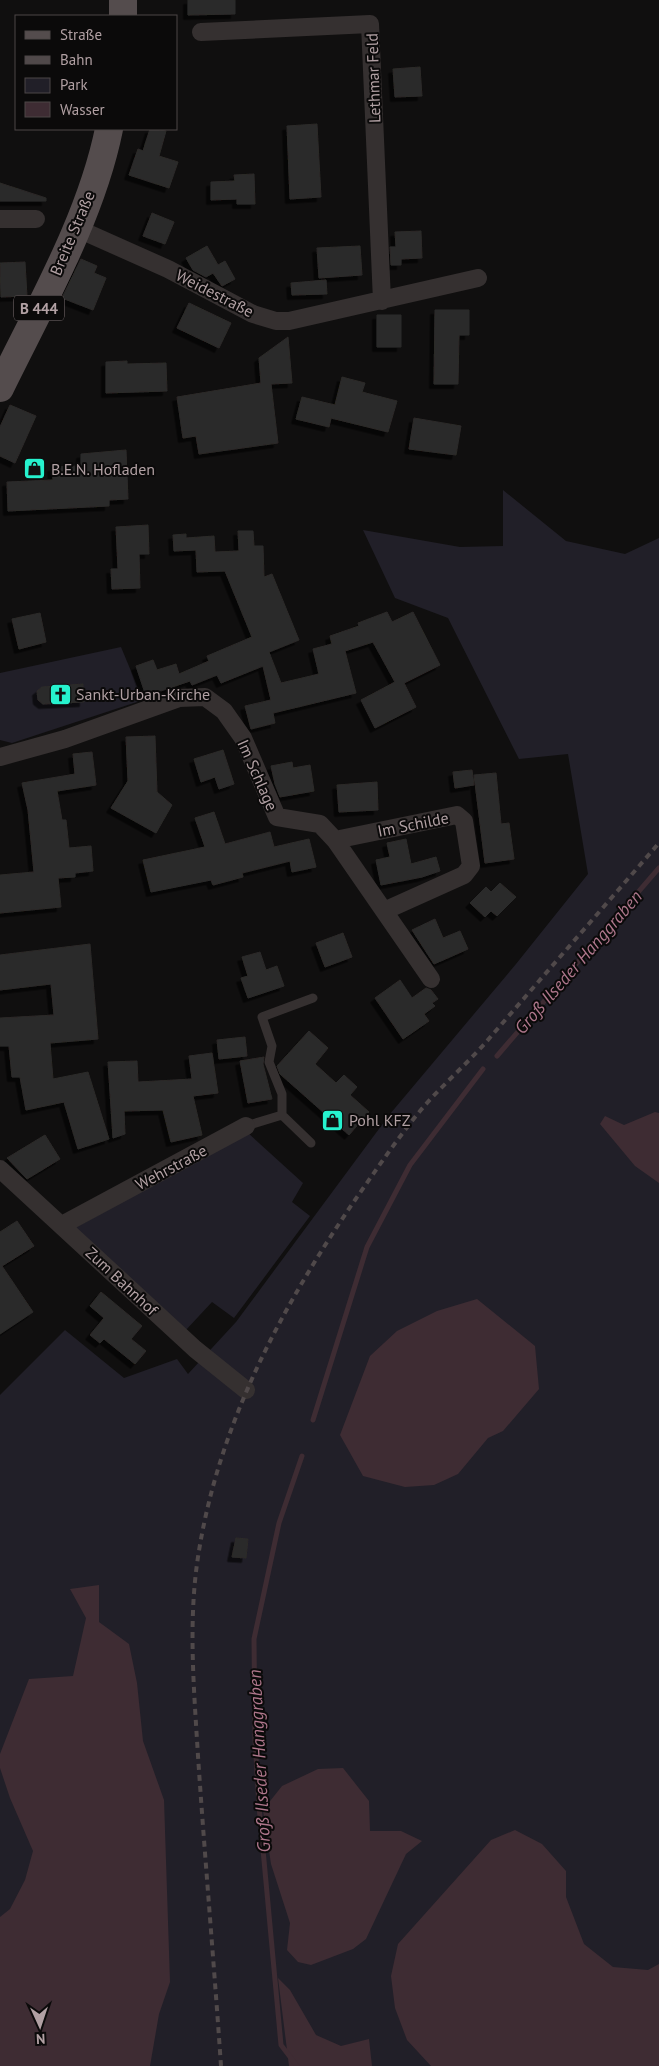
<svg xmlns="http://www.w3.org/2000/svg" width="659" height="2066" viewBox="0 0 659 2066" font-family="'PT Sans',sans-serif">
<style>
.green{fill:#211f28}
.water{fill:#3e2c33}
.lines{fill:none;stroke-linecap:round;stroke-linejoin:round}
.stream{stroke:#3e2c33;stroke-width:5}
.building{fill:#2c2a2a;stroke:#2c2a29;filter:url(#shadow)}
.service{stroke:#353030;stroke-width:9}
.minor{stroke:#353030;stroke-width:18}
.primary{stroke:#544c4d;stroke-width:28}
.rail{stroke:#50494a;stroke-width:4;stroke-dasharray:6 5;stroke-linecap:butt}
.labels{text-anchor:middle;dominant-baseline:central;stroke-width:4;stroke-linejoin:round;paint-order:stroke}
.shield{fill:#0b0a0a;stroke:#7f7375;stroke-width:1}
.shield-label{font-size:15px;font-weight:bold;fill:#b1a0a3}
.street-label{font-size:16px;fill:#b1a0a3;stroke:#0b0a0a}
.poi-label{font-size:16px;fill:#b1a0a3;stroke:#0b0a0a;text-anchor:start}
.water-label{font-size:18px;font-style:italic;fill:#ae768b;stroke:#0b0a0a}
</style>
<defs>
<filter id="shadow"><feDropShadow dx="-4.5" dy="4.5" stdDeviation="0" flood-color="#0009"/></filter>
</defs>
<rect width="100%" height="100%" fill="#100f0f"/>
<path class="green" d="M503,490l63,51 59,13 34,-16v1528h-659v-671l65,-65 59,48 53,-19 11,15 48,-52 154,-208 126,-150 72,-90 -20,-120 -49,5 -71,-141 -53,-20 -32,-68 97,17 43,-1z
M121,647l22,53 -131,43 -12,-3v-67z
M247,1132l56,51 -11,19 18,14 -76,102 -22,-16 -27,29 -110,-103z"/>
<path class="water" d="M655,1112l4,1v70l-24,-17 -35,-42 5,-8 19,9z
M477,1299l58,47 4,43 -36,42 -15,7 -30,36 -24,11 -29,2 -42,-11 -23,-41 30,-79 27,-25 40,-20z
M99,1585v37l30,22 8,39 6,58 21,59 6,182 -11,32 -9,52h-150v-149l10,-8 15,-29 8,-29 -23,-53 -10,-30v-14l29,-75 44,-3 13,-58 -16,-29z
M343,1768l26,33 1,30h31l21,10 -16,13 -40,85 -13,10 -42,16 -13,-3 -11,-12 3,-27 -19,-59 -8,-54 19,-24 36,-17z
M515,1830l27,14 24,27v26l18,47 29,23 35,3 11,-6v102h-228l-24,-26 -12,-32 -4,-32 7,-32 93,-104z
M278,1978l12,12 26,45 25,11 28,-7 3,27h-83z"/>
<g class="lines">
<path class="stream" d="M497,1056l162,-188
M313,1420l54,-173 43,-82 73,-96
M297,2066l-16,-21 -22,-239 -4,-67 -1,-100 25,-116 23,-67"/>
</g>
<path class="building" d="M188,0h47v14l-47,1z
M420,67l2,29 -27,1 -2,-28z
M317,124l4,73 -31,2 -3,-73z
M150,129l16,2 -7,25 19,6 -9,26 -40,-13 9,-26 5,2z
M254,174l1,30h-18v-5l-26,1v-18l24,-1 -1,-6z
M0,183l46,15v3h-46z
M152,213l22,9 -9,22 -22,-8z
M421,231l1,27 -21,1v6h-10l-1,-18h6l-1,-15z
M207,246l11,19 7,-4 10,18 -13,7 -9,-13 -7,4 -13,-7 -7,-12z
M360,246l2,29 -43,3 -2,-30z
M81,259l16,7 -3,7 12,5 -13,32 -31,-12z
M25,262l2,34 -26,1 -1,-34z
M326,280l1,14 -35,1 -1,-12z
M189,303l42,20 -12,25 -42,-20z
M435,310h34v25h-10l-1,49h-24z
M377,315h24v32h-24z
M288,337l4,46 -21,1 7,59 -79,11 -3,-18 -13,2 -6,-41 84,-14 -2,-25z
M127,361v3l39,-1 1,28 -61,2v-31z
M342,377l23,6 -3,9 35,9 -9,31 -57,-14 -2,9 -33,-8 6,-22 33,8z
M10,405l26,11 -21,47 -15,-7v-29z
M414,418l47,8 -5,29 -47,-6z
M126,450l2,49 -19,1v6l-101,5 -1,-29 46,-2 -1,-13 29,-1v-12z
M148,525l1,29h-10l1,34 -28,1 -1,-20h7l-2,-42z
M238,531h15l1,15h9l1,31 8,-3 27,66 -30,12 12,31 38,-9 -6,-25 19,-5 -2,-8 29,-10 -1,-3 29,-11 5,10 21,-10 27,53 -36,18 12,24 -41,21 -14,-28 34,-18 -22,-40 -28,9 11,42 -83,20 2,10 -24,6 -6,-23 26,-6 -8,-34 -42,17 -4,-8 -25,10 -2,-4 -44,15 -10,-30 17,-6 4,10 19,-6 3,10 30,-13 -2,-5 45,-19 -27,-66 -28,1 -1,-22 -22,1 -1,-16 13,-1v4l28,-2 1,16 24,-1z
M40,613l6,29 -27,7 -7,-30z
M83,684l1,18 -41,2 -5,-4 -1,-9 5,-4z
M155,736l2,56 15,13 -16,28 -45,-25 17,-27 -2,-44z
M223,750l11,34 -15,5 -4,-12 -14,5 -7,-23z
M92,752l4,33 -39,6 5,29h4l3,28 22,-2 2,25 -18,2v4l-17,1 3,29 -61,6v-38l34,-3 -6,-62 -6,-27 53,-9 -2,-20z
M292,762l1,6 17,-3 4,26 -34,6 -5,-13 -4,-18z
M472,770l2,15 -19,3 -2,-16z
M496,773l5,51 8,-1 5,36 -29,4 -11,-88z
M377,782l1,28 -39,2 -2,-27z
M214,812l11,32 45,-12 4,15 35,-8 7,28 -24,5 -2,-11 -48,12 1,4 -30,8 -2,-5 -60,12 -8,-32 62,-13 -10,-29z
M406,839l5,25 25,-7 4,14 -18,6 -41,8 -5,-25 14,-3 -3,-14z
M500,883l16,14 -19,19 -6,-5 -6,6 -15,-14 16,-16 5,5z
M435,919l8,19 17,-7 8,18 -34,15 -22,-34z
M343,933l9,24 -27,10 -9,-24z
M90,944l8,95 -48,4 3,36 35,-7 21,67 -31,10 -14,-47 -38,8 -6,-33h-8l-3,-31h-9v-28l54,-3 -3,-31 -51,6v-35z
M260,952l6,18 11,-4 7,20 -36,12 -7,-20 7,-2 -6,-19z
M400,980l12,18 14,-10 5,2 7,9 -6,4 3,3 -11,8 5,7 -26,18 -28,-41z
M309,1031l19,17 -13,16 21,19 8,-8 13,12 -7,8 19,17 -20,23 -69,-61 -3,-8z
M245,1037l2,19 -28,3 -2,-19z
M212,1053l6,40 -25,3 9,39 -31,7 -8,-32 -39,1 1,23 -12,4 -5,-76 29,-1 1,21 54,-3 -3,-23z
M264,1057l-1,7 9,35 -24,4 -8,-42z
M45,1135l15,24 -33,20 -20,-21z
M17,1221l17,25 -32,20 31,46 -33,22v-102z
M101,1292l41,34 -11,13 15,12 -11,13 -31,-25 -4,4 -10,-8 14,-17 -14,-12z
M236,1538l12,1 -2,19 -14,-1z"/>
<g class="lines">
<path class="service" d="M246,1126l36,-11
M311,1143l-29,-28v-21l-13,-32 3,-16 -10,-29 51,-19"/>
<path class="minor" d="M201,32l169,-8 12,277
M0,219h36
M76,228l92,41 85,45 23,7h13l189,-43
M0,757l65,-18 114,-41 26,-1 19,14 19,27 34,79 43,7 15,16 96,139
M335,840l122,-25 7,6 7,45 -7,9 -80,36
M0,1169l195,180 51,41
M62,1225l184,-99"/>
<path class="primary" d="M123,16v-16
M0,388c40,-82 91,-170 109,-259"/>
<path class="rail" d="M221,2066c-7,-103 -16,-206 -23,-310 -4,-66 -10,-134 0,-199 20,-132 83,-249 157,-357 21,-30 42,-61 65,-89 21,-25 46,-46 67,-70 57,-66 115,-132 172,-198"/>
</g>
<defs>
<symbol id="shop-square" viewBox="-11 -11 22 22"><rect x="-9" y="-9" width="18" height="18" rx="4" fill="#26f2ce" stroke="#0b0a0a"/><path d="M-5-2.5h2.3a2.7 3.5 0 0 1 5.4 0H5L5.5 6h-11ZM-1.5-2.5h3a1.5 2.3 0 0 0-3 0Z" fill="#111"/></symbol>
<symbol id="church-square" viewBox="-11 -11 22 22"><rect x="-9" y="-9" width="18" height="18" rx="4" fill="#26f2ce" stroke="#0b0a0a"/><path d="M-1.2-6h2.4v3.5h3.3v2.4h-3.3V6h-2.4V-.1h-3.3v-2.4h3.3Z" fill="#111"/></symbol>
</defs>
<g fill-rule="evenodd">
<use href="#shop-square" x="22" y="456" width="25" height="25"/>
<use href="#church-square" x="48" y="682" width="25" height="25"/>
<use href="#shop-square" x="320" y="1108" width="25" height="25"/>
</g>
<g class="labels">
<rect class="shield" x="14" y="295.5" width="50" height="25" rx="4"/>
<g class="shield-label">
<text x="39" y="308">B 444</text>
</g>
<g class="street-label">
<text transform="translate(373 78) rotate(-92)">Lethmar Feld</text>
<text transform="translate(72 233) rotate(-67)">Breite Straße</text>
<text transform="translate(215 293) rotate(27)">Weidestraße</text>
<text transform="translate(258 775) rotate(66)">Im Schlage</text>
<text transform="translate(413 824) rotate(-11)">Im Schilde</text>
<text transform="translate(171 1167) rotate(-28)">Wehrstraße</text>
<text transform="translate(122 1281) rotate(43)">Zum Bahnhof</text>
</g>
<g class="poi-label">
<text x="51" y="469">B.E.N. Hofladen</text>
<text x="76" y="694">Sankt-Urban-Kirche</text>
<text x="349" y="1120">Pohl KFZ</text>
</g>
<g class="water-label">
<text transform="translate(578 962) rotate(-49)">Groß Ilseder Hanggraben</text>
<text transform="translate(259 1761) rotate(-93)">Groß Ilseder Hanggraben</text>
</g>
</g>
<rect x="15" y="15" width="162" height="115" fill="#0b0a0a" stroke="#4d4647"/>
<rect x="25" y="31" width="25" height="8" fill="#544c4d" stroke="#4d4647"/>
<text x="60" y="40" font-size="15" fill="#b1a0a3">Straße</text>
<rect x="25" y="56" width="25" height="8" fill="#50494a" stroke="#4d4647"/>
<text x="60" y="65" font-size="15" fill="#b1a0a3">Bahn</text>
<rect x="25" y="78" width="25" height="15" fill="#211f28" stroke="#4d4647"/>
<text x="60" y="90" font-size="15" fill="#b1a0a3">Park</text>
<rect x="25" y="102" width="25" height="15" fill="#3e2c33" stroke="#4d4647"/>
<text x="60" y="115" font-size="15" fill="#b1a0a3">Wasser</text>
<g transform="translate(40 2026) rotate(177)" stroke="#0b0a0a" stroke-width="4" paint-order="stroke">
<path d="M0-4L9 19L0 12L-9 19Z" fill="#b1a0a3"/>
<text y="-8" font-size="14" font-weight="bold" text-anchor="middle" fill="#b1a0a3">N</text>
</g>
</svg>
